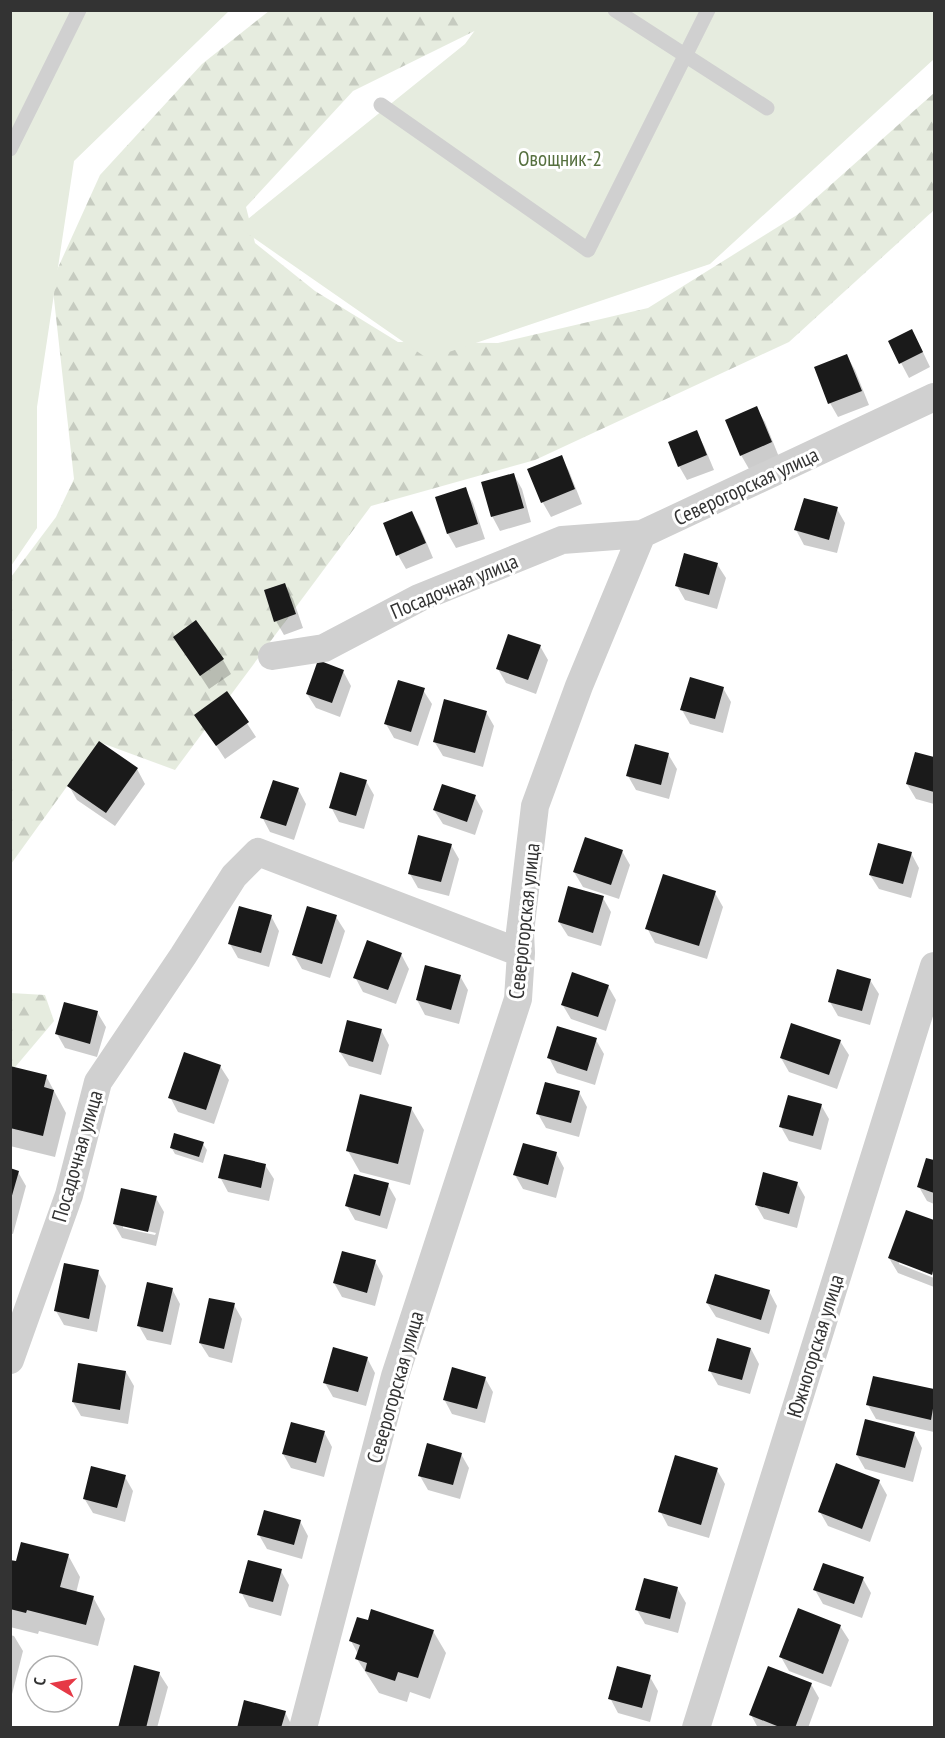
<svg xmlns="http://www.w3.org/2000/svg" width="945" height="1738" viewBox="0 0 945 1738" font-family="'PT Sans Narrow',sans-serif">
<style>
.forest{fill:url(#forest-firs)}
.garden{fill:#e6ecdf}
.shadow{fill:#0003;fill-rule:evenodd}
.building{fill:#1a1a1a}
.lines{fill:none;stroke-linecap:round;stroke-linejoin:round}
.service{stroke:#d0d0d0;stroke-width:15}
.minor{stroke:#d0d0d0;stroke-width:28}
.labels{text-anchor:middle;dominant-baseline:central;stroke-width:6;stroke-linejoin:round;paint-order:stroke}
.park-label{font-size:21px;fill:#56703f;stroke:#fff}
.street-label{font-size:21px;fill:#333;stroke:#fff}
</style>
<defs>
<pattern id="forest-firs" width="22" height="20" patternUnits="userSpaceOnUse" patternTransform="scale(1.5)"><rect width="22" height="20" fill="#e6ecdf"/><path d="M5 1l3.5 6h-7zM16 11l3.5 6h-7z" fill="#c6cbc0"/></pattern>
</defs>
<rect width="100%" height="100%" fill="#fff"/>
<path class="forest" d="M269,11h244l-2,2 -158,78 -107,116 9,36 60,48 83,51 100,1 150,-35 149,-93 137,-122v117l-145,132 -254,118 -164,46 -196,264 -76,-28 -88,122v-287l45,-60 18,-38 -22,-198 48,-106 102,-111z
M11,993l34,2 9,26 -43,51z"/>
<path class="garden" d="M11,11h218l-155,150 -37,246v121l-26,38z
M489,11h445v48l-224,205 -282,95 -190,-132 227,-183z"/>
<path class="shadow" d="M890,342l30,4 10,21 -21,11z
M847,356l8,14 14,35 -31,12 -8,-14z
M756,408l9,14 14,35 -30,12 -8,-14z
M696,432l8,14 10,24 -27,10 -8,-14z
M561,456l8,15 13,33 -31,13 -8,-14 -14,-34z
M514,475l8,14 9,33 -31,9 -8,-15z
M465,489l8,14 12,36 -29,9 -8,-14z
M837,509l8,14 -8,30 -33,-8 -8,-15z
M412,513l8,14 13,31 -27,11 -8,-14z
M717,564l9,14 -9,31 -32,-9 -8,-14z
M285,585l8,14 10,29 -19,7 -8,-14z
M175,637l48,23 8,14 -22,15z
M540,646l8,14 -12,34 -30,-11 -8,-14z
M343,671l8,15 -11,31 -24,-9 -9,-14z
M723,688l8,14 -8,31 -33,-9 -8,-14z
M423,690l9,14 -14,42 -24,-8 -8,-14z
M227,693l29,44 -31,22 -29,-44z
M486,712l8,14 -11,41 -40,-11 -9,-15z
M668,754l9,15 -8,30 -33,-9 -8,-14z
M916,754l18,5v45l-18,-5 -9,-15z
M137,769l8,15 -30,42 -38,-26 -8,-14z
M366,781l8,14 -10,34 -25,-7 -8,-15z
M298,789l8,15 -12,36 -24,-8 -8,-15z
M475,797l8,14 -8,24 -32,-11 -9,-14z
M451,845l8,14 -10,37 -31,-8 -8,-14z
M622,851l8,14 -11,34 -36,-12 -9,-15z
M911,853l8,15 -8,30 -32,-9 -9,-14z
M715,893l8,14 -16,52 -52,-16 -8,-15z
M603,898l8,14 -10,34 -33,-10 -9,-14z
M271,916l8,15 -10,36 -31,-9 -8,-14z
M336,917l9,14 -15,47 -28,-9 -8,-14z
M401,954l8,15 -13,35 -33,-12 -8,-15z
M460,976l8,14 -9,34 -34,-9 -8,-15z
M870,980l9,14 -9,31 -32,-9 -8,-14z
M608,986l8,14 -10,31 -35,-12 -9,-15z
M97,1012l9,15 -9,30 -32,-9 -8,-14z
M381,1030l8,15 -8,30 -32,-9 -9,-14z
M596,1040l8,14 -9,31 -38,-12 -8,-15z
M840,1041l9,14 -12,34 -48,-17 -8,-14z
M220,1066l9,14 -15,44 -36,-12 -8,-15z
M11,1067l35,9 20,37 -11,44 -45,-11z
M579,1092l8,15 -8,30 -33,-9 -8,-14z
M821,1105l8,14 -8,31 -32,-9 -8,-14z
M411,1108l13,22 -14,55 -50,-13 -12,-21z
M203,1144l4,6 -4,13 -28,-9 -4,-7z
M556,1153l8,15 -8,30 -33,-9 -8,-14z
M927,1160l7,2v42l-7,-3 -8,-14z
M265,1165l9,14 -5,22 -41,-9 -8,-15z
M10,1170l8,2 8,14 -13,48 -3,-1z
M797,1183l8,14 -8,31 -33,-9 -8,-14z
M388,1185l8,14 -9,30 -32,-9 -8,-14z
M156,1198l8,14 -8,34 -34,-8 -8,-14zM123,1225l33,8 -1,2 -32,-7z
M907,1211l27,11v53l-35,-14v3l35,14v9l-36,-14 -9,-15z
M375,1261l8,15 -8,30 -33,-9 -8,-14z
M98,1272l8,14 -9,46 -33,-7 -8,-14z
M172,1289l8,15 -9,41 -24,-5 -8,-14z
M769,1291l8,15 -8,28 -53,-17 -9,-14z
M234,1305l8,14 -10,44 -23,-6 -9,-14z
M751,1349l8,15 -9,30 -32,-9 -8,-14z
M367,1358l8,15 -9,33 -33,-9 -8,-14z
M126,1372l8,14 -6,38 -47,-8 -8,-14z
M874,1377l60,14v41l-58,-13 -8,-14z
M485,1378l8,14 -8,31 -33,-9 -8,-15z
M324,1432l8,15 -8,30 -33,-9 -8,-14z
M914,1433l8,15 -9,34 -48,-13 -8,-14z
M461,1454l8,14 -9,31 -32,-9 -8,-14z
M717,1470l8,14 -16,54 -41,-12 -8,-15z
M125,1477l8,14 -8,31 -32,-9 -9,-15z
M879,1481l8,14 -17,47 -42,-16 -8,-14z
M300,1521l8,15 -6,23 -35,-10 -8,-14z
M68,1555l12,22 -4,16 17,4 12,22 -7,27 -59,-15 -1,3 -28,-7v-66l7,2z
M281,1571l8,14 -8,31 -32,-9 -8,-15z
M863,1579l8,14 -9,25 -39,-14 -8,-14z
M677,1588l9,15 -8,30 -33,-9 -8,-14z
M840,1626l9,14 -18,47 -42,-16 -8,-14z
M433,1631l13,22 -16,46 -20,-7 -3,10 -28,-9 -22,-34 1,-5 -7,-13z
M10,1635l4,1 9,15 -13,51z
M159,1673l9,14 -11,41h-37z
M650,1677l8,14 -8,31 -32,-9 -8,-15z
M811,1684l8,14 -11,30h-50l-7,-13z
M285,1712l8,16h-55z"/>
<path class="building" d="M912,329l11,23 -24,12 -11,-23z
M847,354l15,37 -34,13 -14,-37z
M757,406l15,36 -32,14 -15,-36z
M697,430l10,25 -29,12 -10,-25z
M562,455l13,34 -34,14 -14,-34z
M514,473l10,35 -33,9 -10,-35z
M466,487l12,37 -31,10 -12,-37z
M804,498l34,9 -9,33 -35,-10z
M412,511l14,32 -30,13 -13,-33z
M684,553l34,10 -9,32 -34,-9z
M285,583l11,31 -22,8 -10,-32z
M196,620l28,39 -24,17 -27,-39z
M508,634l33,11 -13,35 -32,-11z
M318,660l26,10 -12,33 -26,-9z
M690,677l34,10 -9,32 -35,-9z
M398,680l27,8 -14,44 -27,-8z
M227,691l22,31 -33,24 -22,-31z
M444,699l43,12 -12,42 -42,-11z
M99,741l39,27 -32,45 -39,-27z
M635,744l34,9 -8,32 -35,-9z
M915,752l19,5v35l-28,-8z
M340,772l27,8 -11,36 -27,-8z
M273,780l26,8 -13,38 -26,-8z
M442,784l34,11 -9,27 -34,-12z
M418,835l34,9 -11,38 -33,-8z
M585,837l38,13 -12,35 -38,-13z
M878,843l34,9 -9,32 -34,-9z
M663,874l53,17 -17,55 -54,-17z
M568,886l36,10 -11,37 -35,-11z
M239,906l33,9 -11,38 -33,-9z
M307,906l30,9 -15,49 -30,-9z
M367,940l35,13 -14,37 -35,-12z
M425,965l36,10 -10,35 -35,-10z
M837,969l34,10 -9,32 -34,-9z
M572,972l37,13 -11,32 -37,-12z
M64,1002l34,9 -8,33 -35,-10z
M347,1020l35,9 -9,33 -34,-10z
M791,1023l50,17 -12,35 -49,-17z
M557,1026l40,12 -10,33 -40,-13z
M184,1052l37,13 -15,45 -38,-12z
M10,1066l37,9 -3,12 10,3 -11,46 -33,-8z
M545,1082l35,9 -9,32 -35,-9z
M360,1094l52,13 -14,57 -52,-13z
M788,1095l34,9 -9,32 -34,-9z
M174,1133l30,9 -5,15 -29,-9z
M523,1143l34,9 -9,33 -35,-10z
M224,1154l42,10 -5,24 -43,-10z
M926,1158l8,2v33l-17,-6z
M10,1168l9,3 -8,28h-1z
M763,1172l35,10 -9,32 -34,-9z
M354,1174l35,9 -9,33 -35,-10z
M121,1188l36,8 -9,36 -35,-8z
M906,1210l28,10v47l-2,8 -44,-17z
M342,1251l34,9 -9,33 -34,-10z
M64,1263l35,7 -10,49 -35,-8z
M715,1274l55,16 -9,30 -55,-17z
M147,1282l26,6 -10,44 -26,-6z
M209,1298l26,5 -11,46 -25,-6z
M717,1338l34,10 -9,32 -34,-9z
M333,1347l35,10 -10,35 -35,-9z
M78,1363l48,8 -6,39 -48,-8z
M452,1367l34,10 -9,32 -34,-9z
M873,1376l61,13v14l-3,17 -65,-15z
M865,1419l50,13 -10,36 -49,-13z
M291,1422l34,9 -9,32 -34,-9z
M427,1443l35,10 -9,32 -35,-9z
M675,1455l43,13 -17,57 -43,-13z
M836,1463l44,17 -18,49 -44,-17z
M91,1466l35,9 -9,33 -34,-9z
M264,1510l37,10 -7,25 -37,-10z
M21,1542l48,12 -9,33 34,9 -8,29 -59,-15 -1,3 -16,-4v-49l6,1z
M248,1560l34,9 -9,33 -34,-9z
M823,1563l41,14 -10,27 -41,-14z
M644,1578l34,9 -8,32 -35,-9z
M798,1608l43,17 -18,49 -44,-17z
M371,1609l63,21 -16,48 -20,-6 -3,9 -30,-10 2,-8 -12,-4 5,-14 -11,-4 8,-24 11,3z
M134,1665l26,7 -14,56h-28z
M617,1666l34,9 -9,33 -34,-9z
M768,1666l44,17 -17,45h-13l-33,-13z
M244,1700l42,11 -5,17h-44z"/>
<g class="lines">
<path class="service" d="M615,10l152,98
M381,105l207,145 120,-240
M10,149l69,-139"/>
<path class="minor" d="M272,656l52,-8 95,-50 143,-58 80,-6 292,-137
M10,1360l59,-165 29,-113 85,-126 51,-80 24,-24 263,101
M303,1728l92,-352 123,-377 3,-46 -1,-21 15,-126 44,-120 63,-152
M696,1728l238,-762"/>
</g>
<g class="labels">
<g class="park-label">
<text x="560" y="158">Овощник-2</text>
</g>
<g class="street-label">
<text transform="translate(746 486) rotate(-25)">Северогорская улица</text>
<text transform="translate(454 586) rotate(-23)">Посадочная улица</text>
<text transform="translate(524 921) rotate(-84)">Северогорская улица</text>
<text transform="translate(77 1156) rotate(-74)">Посадочная улица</text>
<text transform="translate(815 1346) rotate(-73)">Южногорская улица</text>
<text transform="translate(395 1387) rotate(-74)">Северогорская улица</text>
</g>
</g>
<rect width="945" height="1738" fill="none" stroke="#333333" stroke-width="24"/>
<g transform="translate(54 1684) rotate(280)"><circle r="28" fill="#ffffff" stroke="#adadad" stroke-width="1.5"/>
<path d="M0-4.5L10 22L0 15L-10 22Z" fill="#e63946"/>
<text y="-9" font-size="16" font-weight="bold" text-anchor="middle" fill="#333333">С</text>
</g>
</svg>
